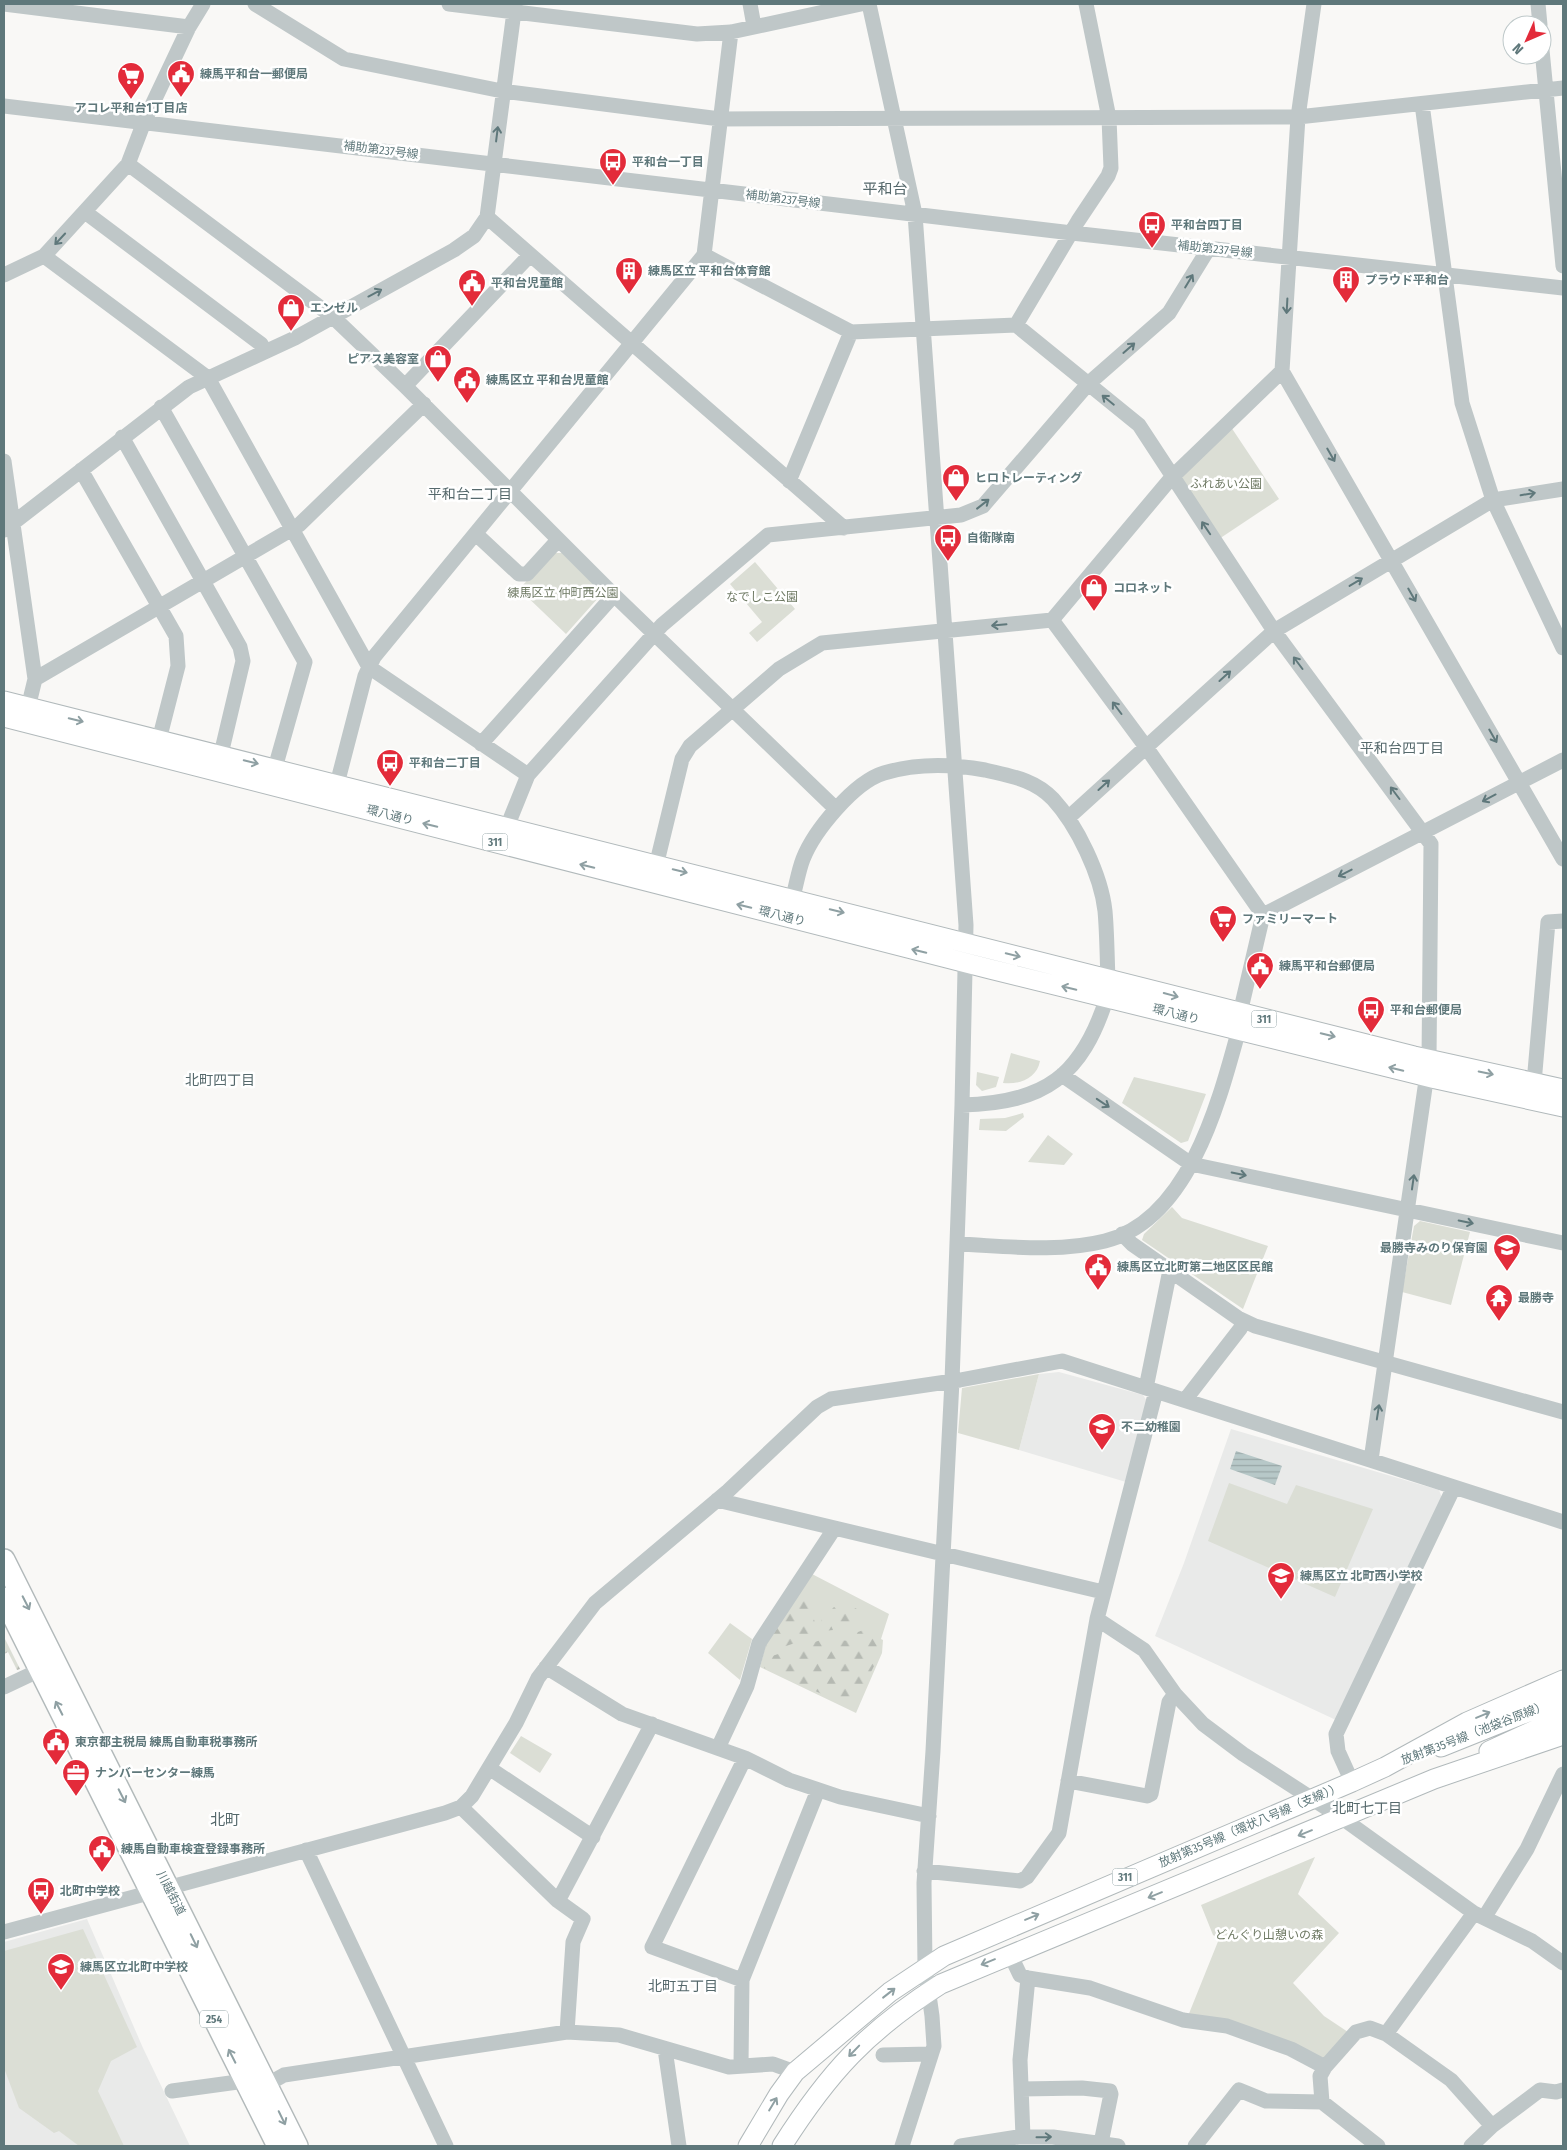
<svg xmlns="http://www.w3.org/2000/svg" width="1567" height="2150" viewBox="0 0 1567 2150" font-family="'Fira Sans Condensed','Noto Sans JP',sans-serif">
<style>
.built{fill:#e9eae9}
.green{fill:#dbded5}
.forest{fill:url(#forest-firs)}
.water{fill:url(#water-rules)}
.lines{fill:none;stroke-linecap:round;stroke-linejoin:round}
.major-casing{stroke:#b1b9bb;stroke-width:21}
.highway-casing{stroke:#b3babb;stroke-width:24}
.minor{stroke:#bfc7c8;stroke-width:15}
.major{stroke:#fff;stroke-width:19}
.highway{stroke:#fff;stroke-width:21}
.oneway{stroke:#5f787b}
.oneway2{stroke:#8fa0a3}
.labels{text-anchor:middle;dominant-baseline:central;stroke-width:5;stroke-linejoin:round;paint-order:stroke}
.shield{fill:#fff;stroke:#8fa0a3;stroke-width:1}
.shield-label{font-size:11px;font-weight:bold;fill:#5f787b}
.poi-label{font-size:12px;font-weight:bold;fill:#5f787b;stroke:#fff;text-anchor:start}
.street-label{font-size:12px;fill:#5f787b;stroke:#fff}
.park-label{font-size:12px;fill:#6e7963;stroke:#fff}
.neighbourhood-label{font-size:14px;fill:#56696c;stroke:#fff}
.quarter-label{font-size:15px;fill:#56696c;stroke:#fff}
</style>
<defs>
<pattern id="forest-firs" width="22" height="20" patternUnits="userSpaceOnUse" patternTransform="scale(1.25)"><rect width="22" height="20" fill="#dbded5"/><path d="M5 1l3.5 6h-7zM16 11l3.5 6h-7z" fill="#b5b9b2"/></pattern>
<pattern id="water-rules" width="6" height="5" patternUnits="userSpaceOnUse" patternTransform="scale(1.25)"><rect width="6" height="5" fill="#b7c8c8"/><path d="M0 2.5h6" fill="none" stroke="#98a7a7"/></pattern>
</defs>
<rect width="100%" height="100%" fill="#f9f8f6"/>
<path class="built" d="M1059,1372l84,23 4,6 -21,81 -107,-32 20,-76z
M1231,1429l208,61 3,8 -106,222 -181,-84 29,-73z
M87,1919l56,129 47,98h-186v-204z"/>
<path class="green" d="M1231,427l48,72 -60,40 -37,-57v-7z
M554,553h8l36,35 1,9 -33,37 -47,-45z
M755,562l40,47 -38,33 -8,-9 13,-11 -32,-38z
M1011,1053l29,8c-3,17 -20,24 -37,22z
M977,1072l22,5 -3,10 -14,4 -6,-6z
M1134,1077l72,17 -18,47 -7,2 -59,-40z
M1023,1113l1,4 -18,14 -27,-1 1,-11 25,-1z
M1048,1135l25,19 -9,11 -36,-3z
M1172,1207l10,11 86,28 -25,63 -101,-69 2,-6z
M1420,1221l50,11 -19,73 -49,-13 12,-66z
M1039,1374l-20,76 -61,-17 4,-45z
M1229,1483l58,21 9,-19 77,24 -38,88 -127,-56z
M812,1574l77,40 -8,25 2,1 -1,13 -26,60 -96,-46 6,-23z
M730,1623l22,16 -12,41 -32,-27z
M521,1736l31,18 -12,19 -30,-20z
M1315,1857l-17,37 41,39 -46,50 31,33 24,16 -23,27 -137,-43 31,-77 -6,-4 -12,-30z
M83,1929l54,118 -26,14 -13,30 26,55h-45l-20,-15 -5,2 -35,-25 -15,-40v-117z"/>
<path class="forest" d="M800,1596l8,5 11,34 -45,15 -8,-3 1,-4z
M816,1598l8,5 9,27 -9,1z
M834,1607l12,5 10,-4 5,12 -18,7 -6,-3 -5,-15z
M869,1628l9,2 3,22 -28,56 -89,-40 5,-11 61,-20 6,3 16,1 6,-9z
M4,1637l16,32 -3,1 -9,-18 -4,2z"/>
<path class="water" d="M1236,1451l46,15 -7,19 -45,-16z"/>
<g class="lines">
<defs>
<path id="major" d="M4,701l1410,355 149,33
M4,717l986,252 446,110 127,28
M1441,1747l122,-49
M1489,1751l74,-34
M748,2146l31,-52 16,-22 95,-80 54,-36 408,-174 33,-15 82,-45 96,-42
M782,2146c47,-74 85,-115 159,-162l493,-205 129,-44"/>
<path id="highway" d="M4,1560l293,586
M4,1598l274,548"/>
</defs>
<use href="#major" class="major-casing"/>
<use href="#highway" class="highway-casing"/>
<path class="minor" d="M4,4l185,23
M255,4l89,55 158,32 218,28 578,-2 265,-29
M449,4l248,30 34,-2 130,-28
M750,4l4,22
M869,4l46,210 51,711 -4,180 -10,276 -19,370 -9,132 1,84 7,49 2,30 -32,100
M1314,4l-16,113 -16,254 281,488
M1538,4l2,21
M1542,50l21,216
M1422,104l40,299 31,97 70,148
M4,106l1068,127 491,55
M128,164l205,153 72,69 209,209 222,214
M85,212l176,132 4,7
M487,217l357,311
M704,255l147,77 165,-7 123,100 135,206 157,213 -2,216 -58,400
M44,256l164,122 161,289 159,108
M4,275l40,-19 84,-92 16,-42 45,-95 14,-23
M1016,325l62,-104 30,-45 3,-8 -2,-50 -23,-114
M405,386l125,-131
M161,407l144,255 -30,106
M122,437l118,210 3,14 -22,93
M4,461l31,218 -9,37
M81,470l95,166 2,30 -19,74
M789,481l62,-149
M4,530l185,-143 106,-49 159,-88 20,-14 13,-19 28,-213
M477,535l42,39h8l31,-34
M1052,620l120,-143 110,-106
M35,679l264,-154 125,-121
M481,744l133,-149
M337,784l28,-108 9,-19 330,-402 27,-223
M1068,818l206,-187 219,-131 70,-11
M507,827l21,-52 134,-150 106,-90 193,-20 22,-9 105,-122 81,-71 40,-65
M656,866l26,-107 8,-13 89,-77 43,-26 230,-23 94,127 117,168 -23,98
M792,900c4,-13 6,-28 11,-41 11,-28 51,-77 81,-86 33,-10 68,-9 101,-3 25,6 49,9 68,29 24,26 48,76 52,112 2,22 2,45 3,68
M1263,915l300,-155
M1062,1075l129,89 372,79
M1534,1083l14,-161 15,-1
M962,1105c83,-2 120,-29 145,-108
M1122,1234l10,10 106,74 17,8 308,86
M957,1244c48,2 100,9 148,-3 84,-21 114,-139 134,-212
M1146,1388l24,-118
M1185,1400l55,-71 4,-8
M717,1500l386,92
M1097,1619l47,31 31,44 28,30 40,30 99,64 132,95 58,28 31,22
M546,1667l76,47 123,44 44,22 51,17 89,19
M4,1687l36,-17
M718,1748l29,-62 12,-43 75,-114
M489,1768l104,69
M1068,1781l79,15 4,-2 18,-92 6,-8
M1352,1782l-14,-31 -2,-17 118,-247
M461,1807l97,94 25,18 -10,23 -6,90
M306,1850l140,296
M924,1871l96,10 7,-4 32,-44 38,-214 59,-228
M558,1901l94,-177
M1484,1918l43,-69 36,-75
M4,1932l441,-119 16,-6 11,-11 44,-73 22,-45 57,-75 133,-112 89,-84 14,-8 129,-19 102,-19 501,161
M1010,1954l10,21 8,3 62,10 93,32 44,6 64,23 34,18
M742,1980l-90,-33 93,-189
M1386,2034l88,-121
M665,2049l14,97
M883,2055l48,-1
M741,2065l1,-85 76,-190
M266,2085l18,-10 283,-43 52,3 110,32 44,-3 22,8
M1021,2089l61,-1 28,3 1,3 -10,49
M172,2091l73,-10
M1023,2137l-3,-77 8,-82
M961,2146l57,-9h35l65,9
M1195,2146l44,-56 27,11 56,1
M1378,2146l-56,-44 -2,-26 5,-9 31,-35 14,-4 16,6 65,46 41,46
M1471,2146l21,-20 48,-36 16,2 7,-2"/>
<use href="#major" class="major"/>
<use href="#highway" class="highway"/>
</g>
<defs><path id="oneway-shaft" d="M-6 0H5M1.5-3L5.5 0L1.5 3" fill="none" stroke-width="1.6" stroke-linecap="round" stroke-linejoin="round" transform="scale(1.25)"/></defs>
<g class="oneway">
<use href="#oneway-shaft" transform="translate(497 134) rotate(-83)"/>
<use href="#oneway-shaft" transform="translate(60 239) rotate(133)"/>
<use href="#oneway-shaft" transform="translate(1189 281) rotate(-59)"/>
<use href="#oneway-shaft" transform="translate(375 293) rotate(-28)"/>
<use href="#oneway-shaft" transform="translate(1287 306) rotate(93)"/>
<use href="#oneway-shaft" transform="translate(1129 348) rotate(-41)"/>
<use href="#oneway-shaft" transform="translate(1108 400) rotate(-141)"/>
<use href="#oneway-shaft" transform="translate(1331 455) rotate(60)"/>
<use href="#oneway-shaft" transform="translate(1528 494) rotate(-10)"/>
<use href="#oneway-shaft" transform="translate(983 504) rotate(-38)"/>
<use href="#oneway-shaft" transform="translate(1206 528) rotate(-124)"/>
<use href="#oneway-shaft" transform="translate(1356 582) rotate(-31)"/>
<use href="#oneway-shaft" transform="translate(1412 595) rotate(60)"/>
<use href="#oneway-shaft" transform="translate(999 625) rotate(175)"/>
<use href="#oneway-shaft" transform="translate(1298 663) rotate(-127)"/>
<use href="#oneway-shaft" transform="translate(1225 676) rotate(-42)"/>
<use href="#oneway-shaft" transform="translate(1117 708) rotate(-127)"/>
<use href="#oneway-shaft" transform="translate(1493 736) rotate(60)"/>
<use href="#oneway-shaft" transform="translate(1104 785) rotate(-42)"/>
<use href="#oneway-shaft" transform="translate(1395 793) rotate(-127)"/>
<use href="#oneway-shaft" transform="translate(1489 798) rotate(152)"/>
<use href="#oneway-shaft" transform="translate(1345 873) rotate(153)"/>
<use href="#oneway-shaft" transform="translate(1103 1103) rotate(34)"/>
<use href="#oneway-shaft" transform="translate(1239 1174) rotate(12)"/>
<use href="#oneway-shaft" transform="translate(1413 1182) rotate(-82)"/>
<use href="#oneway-shaft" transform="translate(1466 1222) rotate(12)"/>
<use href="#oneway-shaft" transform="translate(1378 1412) rotate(-81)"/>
<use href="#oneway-shaft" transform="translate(1044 2137) rotate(-1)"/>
</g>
<g class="oneway2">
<use href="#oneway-shaft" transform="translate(76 720) rotate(14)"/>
<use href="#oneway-shaft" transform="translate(251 762) rotate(14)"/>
<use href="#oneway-shaft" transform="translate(430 825) rotate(-166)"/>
<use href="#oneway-shaft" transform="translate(587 866) rotate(-166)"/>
<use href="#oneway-shaft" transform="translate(680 871) rotate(14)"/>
<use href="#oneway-shaft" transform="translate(744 906) rotate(-166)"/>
<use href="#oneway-shaft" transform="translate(837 911) rotate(14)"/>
<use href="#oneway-shaft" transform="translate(919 951) rotate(-166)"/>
<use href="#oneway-shaft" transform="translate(1013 955) rotate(14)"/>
<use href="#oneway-shaft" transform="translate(1069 988) rotate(-167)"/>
<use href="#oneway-shaft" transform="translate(1171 995) rotate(15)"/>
<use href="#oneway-shaft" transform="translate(1328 1035) rotate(14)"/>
<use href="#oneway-shaft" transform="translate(1396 1069) rotate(-166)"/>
<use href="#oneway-shaft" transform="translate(1486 1073) rotate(12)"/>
<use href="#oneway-shaft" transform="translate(26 1603) rotate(63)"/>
<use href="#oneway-shaft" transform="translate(59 1708) rotate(-117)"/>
<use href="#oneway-shaft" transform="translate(1483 1715) rotate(-23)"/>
<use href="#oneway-shaft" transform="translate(122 1796) rotate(63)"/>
<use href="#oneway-shaft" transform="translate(1305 1833) rotate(158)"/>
<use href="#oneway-shaft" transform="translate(1155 1895) rotate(158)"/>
<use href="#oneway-shaft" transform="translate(1032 1917) rotate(-23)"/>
<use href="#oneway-shaft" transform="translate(194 1941) rotate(64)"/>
<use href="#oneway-shaft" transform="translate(988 1962) rotate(158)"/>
<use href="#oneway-shaft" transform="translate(889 1993) rotate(-38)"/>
<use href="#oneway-shaft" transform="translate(854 2051) rotate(134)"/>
<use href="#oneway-shaft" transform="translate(232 2056) rotate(-117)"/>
<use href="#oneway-shaft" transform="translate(773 2104) rotate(-59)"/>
<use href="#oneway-shaft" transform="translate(282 2118) rotate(64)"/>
</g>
<defs>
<symbol id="civic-pin" viewBox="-11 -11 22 30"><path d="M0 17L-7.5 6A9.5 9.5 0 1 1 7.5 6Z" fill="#e32b3a" stroke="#fff"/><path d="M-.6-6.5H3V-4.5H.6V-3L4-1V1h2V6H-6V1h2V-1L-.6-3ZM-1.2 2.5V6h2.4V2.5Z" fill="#fff"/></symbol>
<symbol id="supermarket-pin" viewBox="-11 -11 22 30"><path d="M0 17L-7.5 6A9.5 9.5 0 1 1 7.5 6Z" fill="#e32b3a" stroke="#fff"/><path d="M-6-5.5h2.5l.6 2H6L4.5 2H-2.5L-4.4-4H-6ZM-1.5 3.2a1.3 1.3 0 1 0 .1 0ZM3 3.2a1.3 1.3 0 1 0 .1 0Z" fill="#fff"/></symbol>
<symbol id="bus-pin" viewBox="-11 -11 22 30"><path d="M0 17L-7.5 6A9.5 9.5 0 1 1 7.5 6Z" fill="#e32b3a" stroke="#fff"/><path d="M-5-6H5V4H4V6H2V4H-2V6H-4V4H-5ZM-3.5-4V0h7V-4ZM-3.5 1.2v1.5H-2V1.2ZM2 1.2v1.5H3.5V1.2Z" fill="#fff"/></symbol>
<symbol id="building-pin" viewBox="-11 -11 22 30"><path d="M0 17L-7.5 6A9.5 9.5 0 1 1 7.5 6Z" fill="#e32b3a" stroke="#fff"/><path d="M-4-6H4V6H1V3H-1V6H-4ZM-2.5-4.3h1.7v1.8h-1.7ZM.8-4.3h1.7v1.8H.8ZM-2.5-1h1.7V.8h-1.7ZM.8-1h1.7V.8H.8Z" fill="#fff"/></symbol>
<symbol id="shop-pin" viewBox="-11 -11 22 30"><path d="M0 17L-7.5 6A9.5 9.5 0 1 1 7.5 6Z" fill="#e32b3a" stroke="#fff"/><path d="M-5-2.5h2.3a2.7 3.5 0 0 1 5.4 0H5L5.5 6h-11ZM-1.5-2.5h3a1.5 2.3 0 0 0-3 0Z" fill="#fff"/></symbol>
<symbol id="school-pin" viewBox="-11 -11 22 30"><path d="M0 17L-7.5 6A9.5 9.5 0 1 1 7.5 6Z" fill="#e32b3a" stroke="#fff"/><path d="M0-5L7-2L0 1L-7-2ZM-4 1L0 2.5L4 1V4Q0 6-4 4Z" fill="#fff"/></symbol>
<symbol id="temple-pin" viewBox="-11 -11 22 30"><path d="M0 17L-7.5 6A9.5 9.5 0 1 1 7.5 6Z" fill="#e32b3a" stroke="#fff"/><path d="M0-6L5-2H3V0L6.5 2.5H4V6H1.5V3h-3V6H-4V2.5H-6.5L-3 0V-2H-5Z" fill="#fff"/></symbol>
<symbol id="office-pin" viewBox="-11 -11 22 30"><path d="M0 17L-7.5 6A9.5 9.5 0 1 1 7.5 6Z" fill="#e32b3a" stroke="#fff"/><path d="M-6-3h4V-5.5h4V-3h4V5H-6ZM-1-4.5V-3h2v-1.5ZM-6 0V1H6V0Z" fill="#fff"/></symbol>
</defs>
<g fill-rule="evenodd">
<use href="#civic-pin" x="165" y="58" width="32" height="43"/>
<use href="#supermarket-pin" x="115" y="60" width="32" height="43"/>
<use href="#bus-pin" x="597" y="146" width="32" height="43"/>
<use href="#bus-pin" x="1136" y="209" width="32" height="43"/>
<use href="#building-pin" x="613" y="255" width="32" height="43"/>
<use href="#building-pin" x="1330" y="264" width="32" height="43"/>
<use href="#civic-pin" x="456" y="267" width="32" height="43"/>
<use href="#shop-pin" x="275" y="292" width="32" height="43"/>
<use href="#shop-pin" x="422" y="343" width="32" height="43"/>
<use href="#civic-pin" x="451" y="364" width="32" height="43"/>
<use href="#shop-pin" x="940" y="462" width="32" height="43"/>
<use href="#bus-pin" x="932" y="522" width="32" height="43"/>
<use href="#shop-pin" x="1078" y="572" width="32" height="43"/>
<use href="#bus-pin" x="374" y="747" width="32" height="43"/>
<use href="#supermarket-pin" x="1207" y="903" width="32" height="43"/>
<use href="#civic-pin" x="1244" y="950" width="32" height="43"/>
<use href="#bus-pin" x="1355" y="994" width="32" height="43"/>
<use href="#school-pin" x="1491" y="1232" width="32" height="43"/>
<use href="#civic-pin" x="1082" y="1251" width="32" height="43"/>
<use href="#temple-pin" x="1483" y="1282" width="32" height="43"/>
<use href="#school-pin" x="1086" y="1411" width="32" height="43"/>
<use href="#school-pin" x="1265" y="1560" width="32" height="43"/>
<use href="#civic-pin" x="40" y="1726" width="32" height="43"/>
<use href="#office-pin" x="60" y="1757" width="32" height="43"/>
<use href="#civic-pin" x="86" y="1833" width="32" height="43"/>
<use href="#bus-pin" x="25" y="1875" width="32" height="43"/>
<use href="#school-pin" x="45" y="1951" width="32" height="43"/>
</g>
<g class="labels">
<g class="shield">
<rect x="482.5" y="833.5" width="25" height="17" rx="4"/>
<rect x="1251.5" y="1010.5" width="25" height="17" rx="4"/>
<rect x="1112.5" y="1868.5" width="25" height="17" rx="4"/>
<rect x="200" y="2010.5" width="28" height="17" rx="4"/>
</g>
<g class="shield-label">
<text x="495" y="842">311</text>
<text x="1264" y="1019">311</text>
<text x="1125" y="1877">311</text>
<text x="214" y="2019">254</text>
</g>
<g class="poi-label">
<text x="200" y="74">練馬平和台一郵便局</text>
<text x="131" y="108" text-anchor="middle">アコレ平和台1丁目店</text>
<text x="632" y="162">平和台一丁目</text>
<text x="1171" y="225">平和台四丁目</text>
<text x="648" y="271">練馬区立 平和台体育館</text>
<text x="1365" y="280">プラウド平和台</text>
<text x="491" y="283">平和台児童館</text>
<text x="310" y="308">エンゼル</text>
<text x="419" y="359" text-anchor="end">ピアス美容室</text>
<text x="486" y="380">練馬区立 平和台児童館</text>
<text x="975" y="478">ヒロトレーティング</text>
<text x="967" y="538">自衛隊南</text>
<text x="1113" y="588">コロネット</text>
<text x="409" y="763">平和台二丁目</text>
<text x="1242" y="919">ファミリーマート</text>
<text x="1279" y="966">練馬平和台郵便局</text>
<text x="1390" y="1010">平和台郵便局</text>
<text x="1488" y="1248" text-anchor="end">最勝寺みのり保育園</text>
<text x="1117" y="1267">練馬区立北町第二地区区民館</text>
<text x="1518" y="1298">最勝寺</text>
<text x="1121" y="1427">不二幼稚園</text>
<text x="1300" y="1576">練馬区立 北町西小学校</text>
<text x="75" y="1742">東京都主税局 練馬自動車税事務所</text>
<text x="95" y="1773">ナンバーセンター練馬</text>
<text x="121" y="1849">練馬自動車検査登録事務所</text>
<text x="60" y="1891">北町中学校</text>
<text x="80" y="1967">練馬区立北町中学校</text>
</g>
<g class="street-label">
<text transform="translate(381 150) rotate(7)">補助第237号線</text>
<text transform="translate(783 199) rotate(7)">補助第237号線</text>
<text transform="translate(1215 249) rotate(6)">補助第237号線</text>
<text transform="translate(390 815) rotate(14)">環八通り</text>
<text transform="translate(782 916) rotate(14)">環八通り</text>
<text transform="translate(1176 1014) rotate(14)">環八通り</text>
<text transform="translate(1474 1733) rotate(-21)">放射第35号線（池袋谷原線）</text>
<text transform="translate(1250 1825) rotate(-23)">放射第35号線（環状八号線（支線））</text>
<text transform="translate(171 1893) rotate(63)">川越街道</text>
</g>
<g class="park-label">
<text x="1226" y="484">ふれあい公園</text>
<text x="563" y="593">練馬区立 仲町西公園</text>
<text x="762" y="597">なでしこ公園</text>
<text x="1269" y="1935">どんぐり山憩いの森</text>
</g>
<g class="neighbourhood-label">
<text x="470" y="494">平和台二丁目</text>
<text x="1402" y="748">平和台四丁目</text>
<text x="220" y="1080">北町四丁目</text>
<text x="1367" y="1808">北町七丁目</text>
<text x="683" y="1986">北町五丁目</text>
</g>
<g class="quarter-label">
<text x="885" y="189">平和台</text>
<text x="225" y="1820">北町</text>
</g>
</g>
<rect width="1567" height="2150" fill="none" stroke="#5f787b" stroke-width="10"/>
<g transform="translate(1527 40) rotate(225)"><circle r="24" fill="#ffffff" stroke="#bfc9ca"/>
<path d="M0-4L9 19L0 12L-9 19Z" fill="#e32b3a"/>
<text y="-8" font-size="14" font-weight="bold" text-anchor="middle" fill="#5f787b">N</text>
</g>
</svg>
